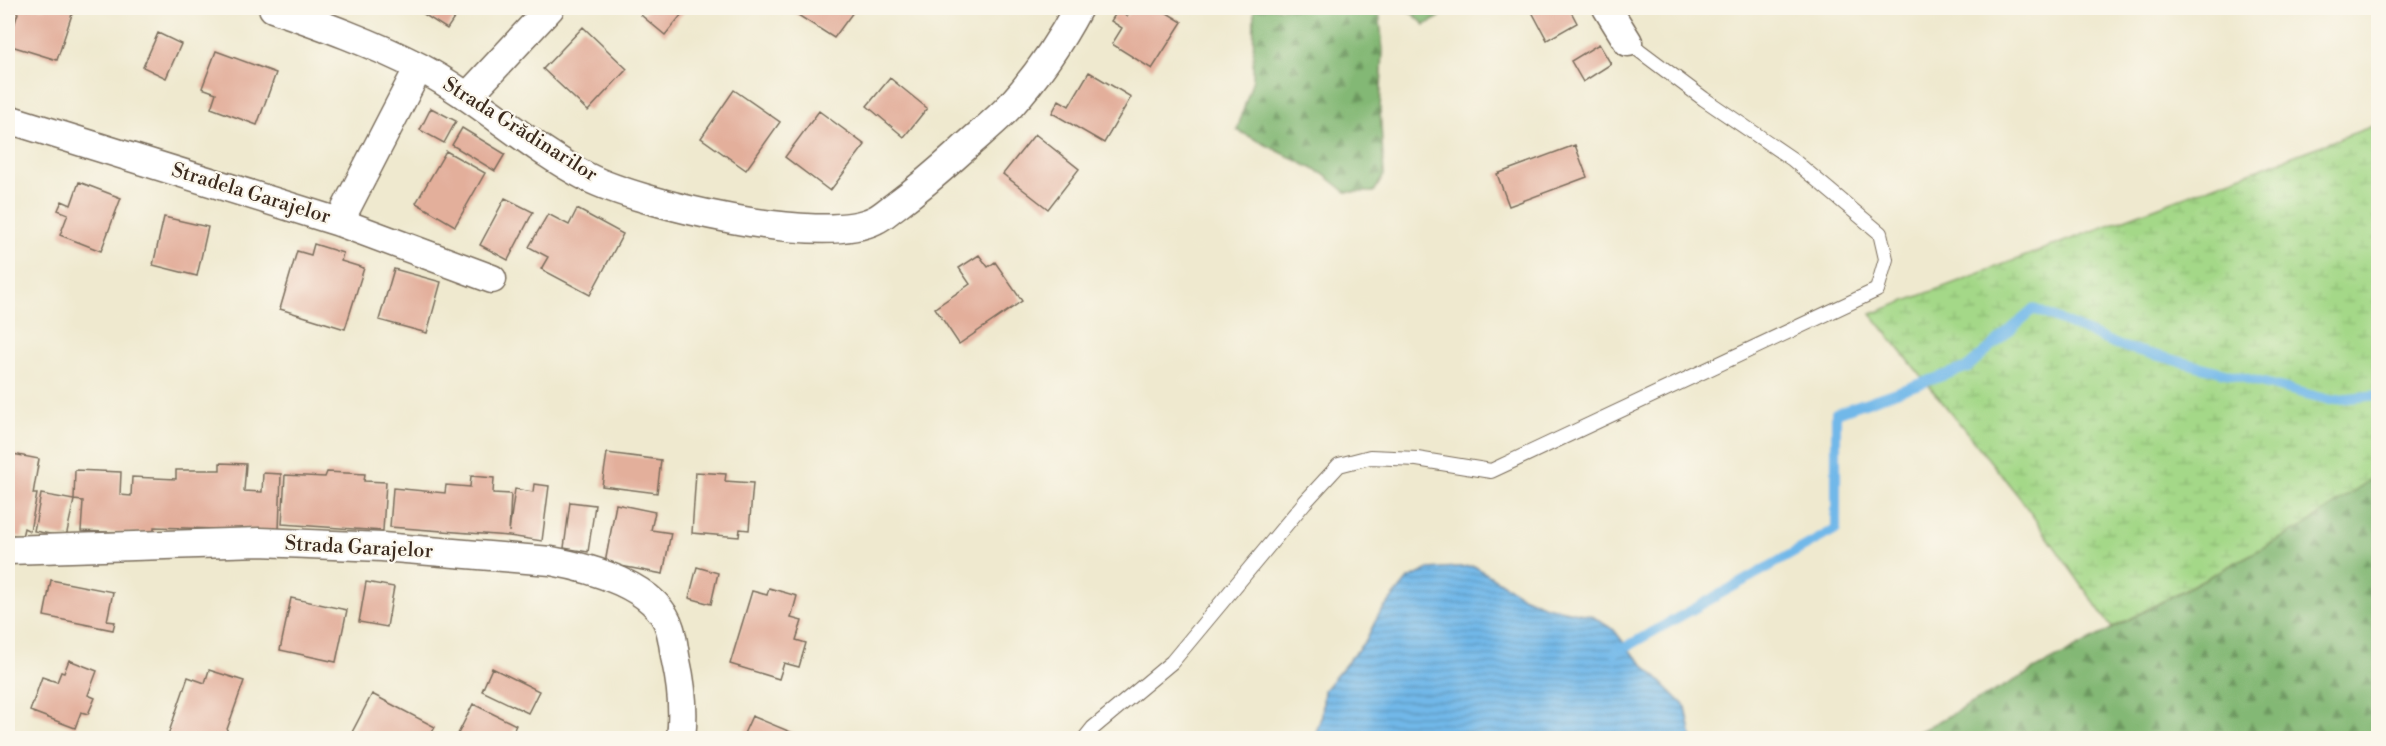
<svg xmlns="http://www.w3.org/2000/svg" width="2386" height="746" viewBox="0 0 2386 746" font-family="'Libre Bodoni',serif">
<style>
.forest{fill:url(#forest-firs);stroke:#5f7149;stroke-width:1.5}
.wetland{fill:url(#wetland-marsh);stroke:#708153;stroke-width:1.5}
.water{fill:url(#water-rules);stroke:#567184;stroke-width:1.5}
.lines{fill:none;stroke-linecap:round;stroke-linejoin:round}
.stream{stroke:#71b8e9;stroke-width:10}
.building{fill:#e3af9b}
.service-casing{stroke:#7a6d5c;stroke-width:16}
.minor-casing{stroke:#7a6d5c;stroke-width:31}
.service{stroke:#fff;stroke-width:14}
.minor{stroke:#fff;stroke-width:28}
.labels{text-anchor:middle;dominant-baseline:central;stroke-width:4.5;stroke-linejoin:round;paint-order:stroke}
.street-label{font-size:20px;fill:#3b2a1e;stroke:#fbf7ec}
</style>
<defs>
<pattern id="forest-firs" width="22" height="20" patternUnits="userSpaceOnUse" patternTransform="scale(1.5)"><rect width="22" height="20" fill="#83b874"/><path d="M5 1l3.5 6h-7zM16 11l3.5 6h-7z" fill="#6c965f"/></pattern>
<pattern id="wetland-marsh" width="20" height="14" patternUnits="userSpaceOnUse" patternTransform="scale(1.5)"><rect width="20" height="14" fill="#a4d888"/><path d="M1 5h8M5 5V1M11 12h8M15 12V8" fill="none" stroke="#8eba75"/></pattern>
<pattern id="water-rules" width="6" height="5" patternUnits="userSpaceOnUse" patternTransform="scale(1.5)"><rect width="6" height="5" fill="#71b8e9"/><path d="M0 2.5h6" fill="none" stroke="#5e96bc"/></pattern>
</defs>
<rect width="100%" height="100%" fill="#fbf7ec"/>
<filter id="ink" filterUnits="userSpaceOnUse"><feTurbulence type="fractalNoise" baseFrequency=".0167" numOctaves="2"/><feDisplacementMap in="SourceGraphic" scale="12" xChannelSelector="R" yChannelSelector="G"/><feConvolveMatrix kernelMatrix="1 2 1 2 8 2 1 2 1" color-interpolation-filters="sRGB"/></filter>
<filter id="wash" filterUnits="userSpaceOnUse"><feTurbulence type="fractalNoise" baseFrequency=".008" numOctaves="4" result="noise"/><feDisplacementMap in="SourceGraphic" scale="24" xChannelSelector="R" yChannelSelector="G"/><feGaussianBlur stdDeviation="1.35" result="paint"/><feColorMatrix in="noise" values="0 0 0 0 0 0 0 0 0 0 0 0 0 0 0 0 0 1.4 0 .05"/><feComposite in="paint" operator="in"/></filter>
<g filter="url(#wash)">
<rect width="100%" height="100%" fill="#efe9cf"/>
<path class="forest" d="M1254,8h183l3,9 -15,8 -18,-16h-28l4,42 -3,58 4,66 -10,17h-28l-23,-18 -86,-44 16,-51z
M2378,474v264h-471l395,-211z"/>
<path class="wetland" d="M2378,124v350l-76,53 -190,101 -92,-130 -149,-184z"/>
<path class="water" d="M1474,566l48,30 23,10 47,10 22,14 16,21 56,56 6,31h-378l8,-23 2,-25 42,-50 12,-24 30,-37 21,-10z"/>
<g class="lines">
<path class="stream" d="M1615,653l221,-124v-116l132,-46 66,-58 86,37 210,54 48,-5"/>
</g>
<g id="blocks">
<path class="building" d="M10,8h64l-17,52 -49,-15 10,-32 -9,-3z
M414,8h47l-14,21z
M648,8h39l-22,27 -24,-20 9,-6z
M787,8h69l-22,30z
M1132,8h27l23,14 -30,47 -40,-25 10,-16 -11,-7 7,-11 9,6z
M1530,8h39l8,15 -30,17z
M583,27l44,42 -39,42 -45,-42z
M158,33l23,11 -15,34 -23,-11z
M1599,44l12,20 -28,18 -12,-21z
M216,51l60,22 -19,52 -46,-17 5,-15 -14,-5z
M1089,72l42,25 -27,46 -52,-30 7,-13 10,6z
M890,78l37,30 -23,29 -37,-31z
M734,90l46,32 -34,48 -45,-32z
M431,108l25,13 -12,22 -24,-13z
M819,111l46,34 -35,46 -45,-34z
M462,128l43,26 -10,17 -43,-26z
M1035,134l44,35 -31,40 -45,-35z
M1575,145l12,32 -78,29 -12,-32z
M446,151l39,22 -30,53 -39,-23z
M79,182l42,16 -20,53 -41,-16 8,-21 -10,-4 4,-9 9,4z
M505,198l28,14 -25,48 -28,-15z
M577,209l46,25 -33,61 -49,-26 7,-12 -19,-10 19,-33 21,11z
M164,217l44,10 -11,49 -44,-11z
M314,244l29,9 -2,8 23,7 -19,61 -65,-20 17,-58 14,4z
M979,255l9,12 7,-5 27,39 -63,43 -24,-36 35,-24 -11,-16z
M394,269l47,13 -14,51 -48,-13z
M607,453l54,7 -4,33 -55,-7z
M13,454l26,5 -6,35h4l-7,37 -6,-3 -2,9 -14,-3v-60h2z
M220,463l26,1 -2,27 18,1 1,-19 18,1 -2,57 -125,-4v7l-73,-3 2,-30 -9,-1 1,-30 46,2 -1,23 11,1 1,-19 44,2v-9h44z
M327,472l38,2 -1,7 22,1 -3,49 -101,-7 3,-49 40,2z
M696,472l30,2 -1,7 28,2 -4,47 -9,-1 -1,8 -47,-4z
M471,476l23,2 -1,15 18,1 -2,38 6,-43 18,3 1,-8 15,2 -7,55 -33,-5 -119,-9 3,-39 52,5 1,-8 24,2z
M41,494l33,6 -8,37 -32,-6z
M570,502l25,3 -7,47 -24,-4z
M616,504l39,8 -4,18 20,3 -8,41 -58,-11z
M697,567l21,6 -7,31 -22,-6z
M51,580l62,12 -6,29 8,1 -2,8 -69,-14z
M366,582l28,5 -7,40 -28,-5z
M769,588l28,8 -6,22 11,3 -6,19 10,3 -7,24 -15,-4 -5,16 -49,-15 22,-73 15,4z
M291,598l56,12 -11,52 -56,-12z
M69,660l28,11 -9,24 7,3 -7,16 -7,-2 -6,16 -45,-17 12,-34 15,5 4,-10 3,1z
M492,668l47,23 -11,22 -46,-22z
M209,670l35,11 -20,57h-57l21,-61 17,6z
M372,694l63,33 -6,11h-80z
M473,704l43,21 -6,13h-54z
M752,716l53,22h-63z"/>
</g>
</g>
<g filter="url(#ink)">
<use href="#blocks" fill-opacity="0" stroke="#7a6d5c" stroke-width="1.5"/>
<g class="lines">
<defs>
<path id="service" d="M1085,738l8,-10 79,-66 133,-160 34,-37 31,-8 47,2 74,12 386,-181 9,-31 -6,-26 -88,-74 -88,-60 -76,-57"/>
<path id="minor" d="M273,8c49,17 99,35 146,59 59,31 108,79 168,110 53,27 235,70 288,43 7,-3 13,-9 20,-14 23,-17 44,-35 66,-55 16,-15 34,-29 49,-45 26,-29 50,-64 68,-98
M1607,8l21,34
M468,96l82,-88
M8,119l331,103 153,57
M339,222l80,-155
M8,550l252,-8 122,5 169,14c39,7 107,25 119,68 3,10 4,22 6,32 6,26 8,51 5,77"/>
</defs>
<use href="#service" class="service-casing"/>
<use href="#minor" class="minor-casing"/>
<use href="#service" class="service"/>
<use href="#minor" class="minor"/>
</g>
</g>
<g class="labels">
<g class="street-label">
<text transform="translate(520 130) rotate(32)">Strada Grădinarilor</text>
<text transform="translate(251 194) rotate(17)">Stradela Garajelor</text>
<text transform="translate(359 548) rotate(3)">Strada Garajelor</text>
</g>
</g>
<rect width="2386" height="746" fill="none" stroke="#fbf7ec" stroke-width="30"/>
</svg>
